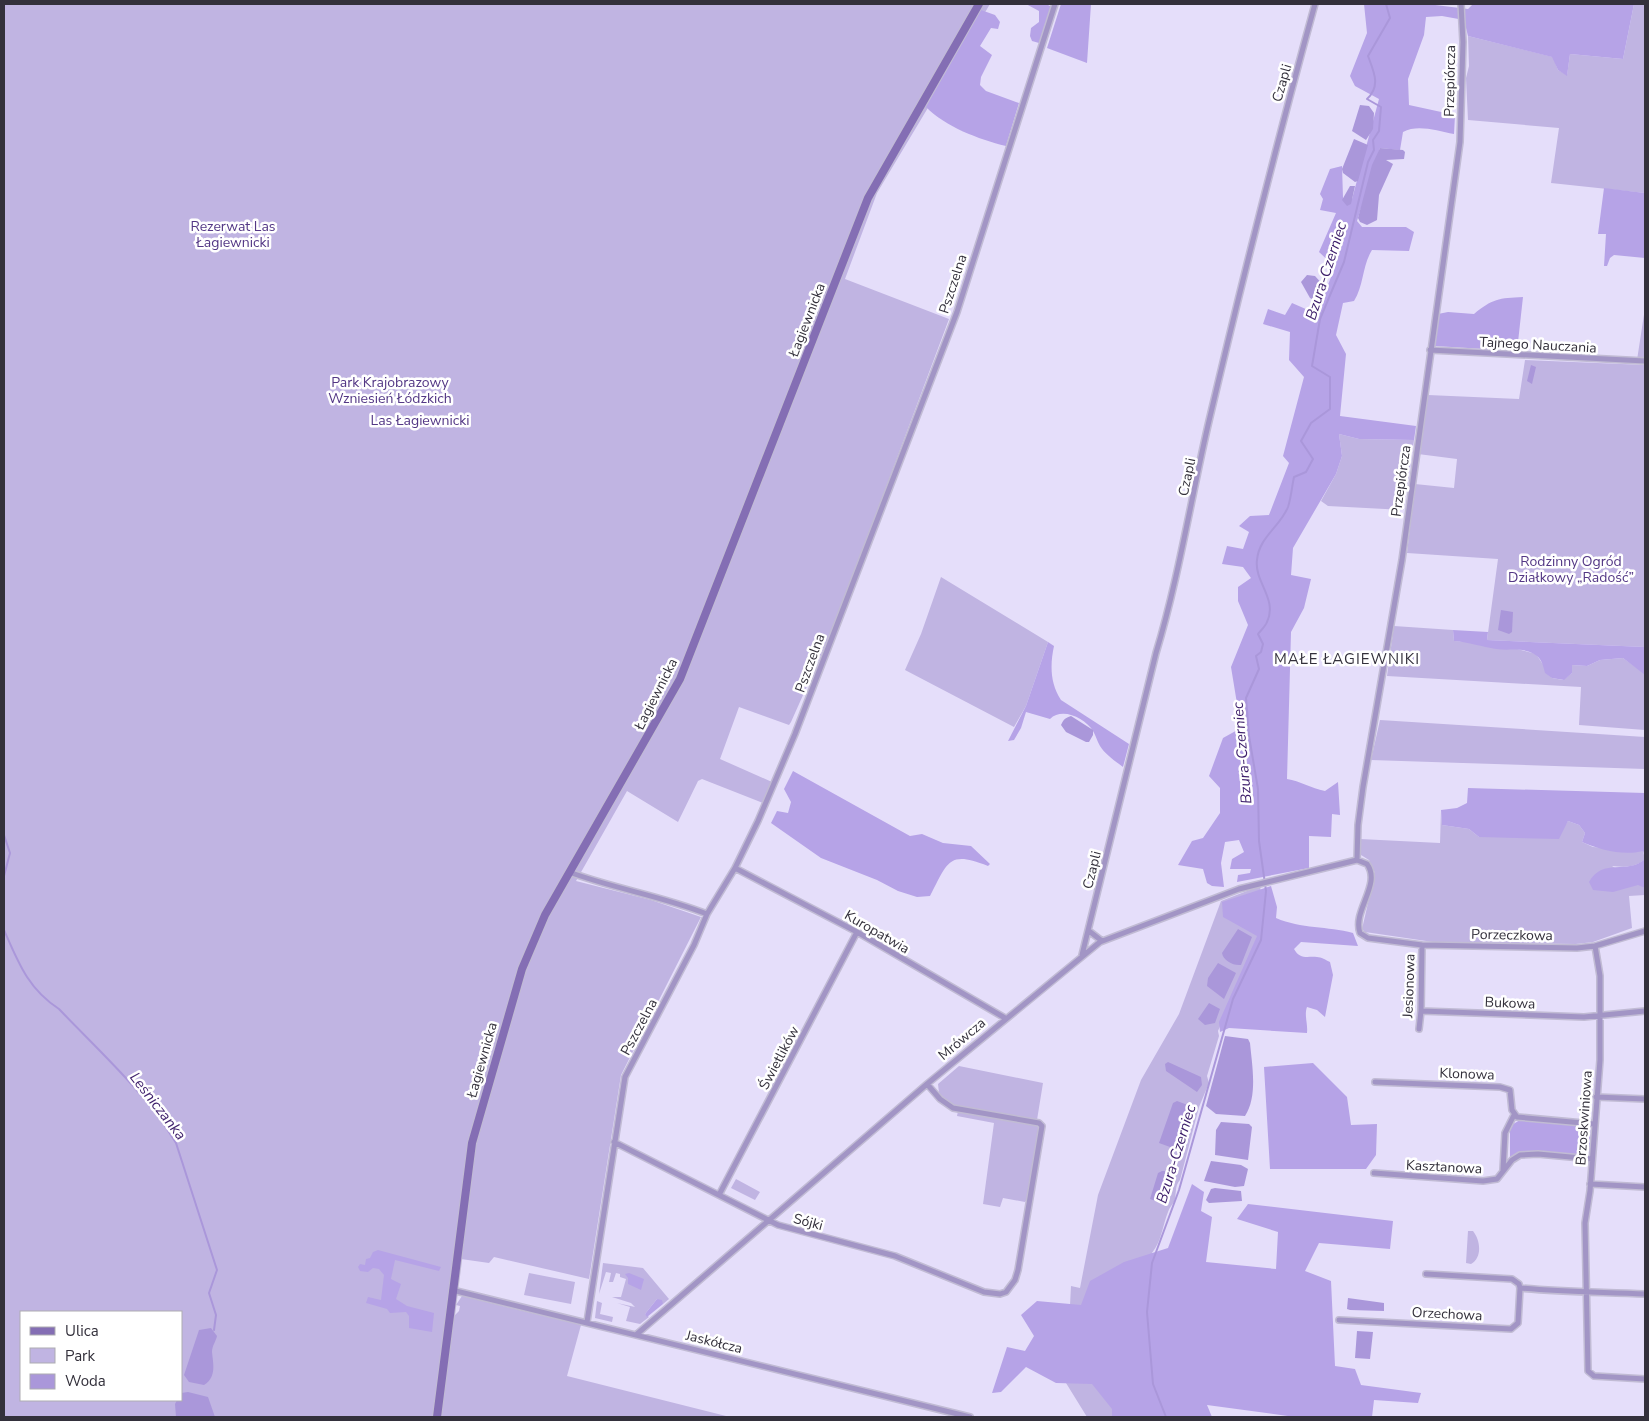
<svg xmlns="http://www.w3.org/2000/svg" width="1649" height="1421" viewBox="0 0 1649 1421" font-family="'Nunito Sans',sans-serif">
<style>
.green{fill:#c0b4e2;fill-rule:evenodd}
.forest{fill:#b6a3e7}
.water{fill:#aa97da}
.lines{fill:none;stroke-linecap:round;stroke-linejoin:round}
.stream{stroke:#aa97da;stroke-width:2}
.street-casing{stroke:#c1bbd4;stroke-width:8}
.secondary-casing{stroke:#c1bbd4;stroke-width:10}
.street{stroke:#a295c5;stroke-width:5}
.secondary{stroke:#846eb4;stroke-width:8}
.labels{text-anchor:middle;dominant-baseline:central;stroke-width:5;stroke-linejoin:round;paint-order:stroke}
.street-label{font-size:14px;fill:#33303b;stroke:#fff}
.park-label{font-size:14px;fill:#533785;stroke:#fff}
.water-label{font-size:15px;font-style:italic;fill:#3c1d6a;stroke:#fff}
.neighbourhood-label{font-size:15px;letter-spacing:1px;fill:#33303b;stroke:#fff}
</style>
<rect width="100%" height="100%" fill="#e5defa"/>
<path class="green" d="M4,4h986l-113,189 -32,86 104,40 -113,302 -45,101 -2,3 -50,-18 -19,52 52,23 -9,21 -61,-24 -4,2 -20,41 -51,-31 -51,90 75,19 50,17 -80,158 -32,204 -95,-22 -5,6 -28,-4 -7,57 5,-5 1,-5 -4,-1 6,-9 119,29 -14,51 163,41h-726zM21,1312h160v88h-160z
M1634,4h11v189l-94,-10 8,-55 -91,-8 -2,-42 3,-12 -1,-30 85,21 5,13 9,5 3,-21 53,5z
M1645,308v51l-8,1z
M1525,360l120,5v282l-158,-7 11,-81 -91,-6 8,-69 39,4 3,-29 -39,-5 10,-59 91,4z
M1339,434l20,5 55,1 -10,70 -76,-4 -7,-5 15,-27 6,-18z
M941,577l107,65 -22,64 -12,21 -109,-57 16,-36z
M1394,626l59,4 1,11 17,1 28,7h18l19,5 16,24 11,2 9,-7v-8l15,1 13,-6 23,-2 22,16v56l-66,-5 2,-38 -194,-11z
M1380,720l265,17v32l-274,-9z
M1441,810l1,15 27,4 10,8 82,-6 7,-10 11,4 6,8 -3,9 11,5 50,4 2,8c-9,9 -21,8 -33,7l33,22v7l-16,1 3,32 -39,14 -17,2 -143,-2 -68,-10 -3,-3 13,-56 -6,-13 -8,-5 -1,-16 80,4z
M1260,886l5,32 -47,113 1,5 -12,40 2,7 -10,24 -19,73c-6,6 -3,15 -6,22 -2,3 -5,6 -6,10 -6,15 -6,28 -16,41l16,164h-81l-21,-34 5,-97 9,2 18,-93 43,-115 38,-66 42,-113z
M959,1066l84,17 -6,37 -84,-14 -14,-13 -1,-9z
M958,1111l77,13 5,5 -12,69 -3,4 -22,-4 -3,9 -17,-3 11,-81 -37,-7z
M736,1179l24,13 -5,8 -24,-12z
M1468,1231h5c8,10 9,27 -2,33l-5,-1z
M603,1263l40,5 26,31 -6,5 -6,-5 -12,15 4,3 -9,7 -14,-3 4,-14 -13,-4 18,4 -4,-4 -19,-6h9l5,-18 -6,-2v-3l-4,-1 -3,9h-4l2,-9 -5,-1 -7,22z
M529,1273l46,9 -4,22 -47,-9z
M597,1301l5,2 -2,11 13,3 -1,5 -17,-4z"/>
<path class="forest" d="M1026,4h20l6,3 -13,36 -7,-2 -2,-5 1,-8 8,-6v-11z
M1061,4h30l-4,59 -40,-15z
M1364,4h63l41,5 5,-5h161l-11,55 -53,-5 -3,22 -9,-6 -6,-13 -84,-21 -4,-16 -22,-4 -16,1 -2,18 -16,44 1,26 46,10 -1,19c-17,-3 -36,-10 -51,-2l-3,18 -20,-2 -23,73 5,6h44l8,5 -5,19 -37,-1c-10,16 -8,35 -18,51l-11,2 -7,32 10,19 -6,62 76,10 -2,14 -55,-1 -20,-5 3,22 -6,18 -43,74 -2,27 20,4 -7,29 -13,24 -4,147c13,2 24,9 38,12l13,-9 2,33 -8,-1 -1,23 -22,-1v32l-72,14 1,-7 12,-2 1,-4h-21l2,-10 12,-7 -5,-12 -14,2 -4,21 3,24 -12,-1 -5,-3 -4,-14 -25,-4 14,-24 11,-3 17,-25v-25l-11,-12 14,-38 18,-10 -10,-61 17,-42 -10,-24v-14l13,-9 -8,-11 -21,-3 5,-18 16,3 6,-17 -10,-6 11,-10 19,-1 20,-52 -6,-7 21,-79 -15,-17 1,-28 -27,-8 5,-15 17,6 7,-12 16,7h10l17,-43 -16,-15 17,-39 -16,-3 3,-11 -3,-5 10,-25 12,-3 1,32 9,1 27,-100 -24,-13 -5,-10 17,-43z
M981,10l14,5 5,7 -2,7 -7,-1 -11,18 12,9 -11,22 -1,8 6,6 33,12 -13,43c-28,-7 -60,-19 -80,-39z
M1604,188l41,5v65l-31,-3 -4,3 -3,8h-3l2,-32h-8z
M1523,297l-6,54 -82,-5 3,-32 10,-2 26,2c18,-15 25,-16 49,-17z
M1453,630l35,2 -1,8 158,7v28l-22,-17 -23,2 -13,6 -15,-1v8l-8,7 -12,-2 -7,-5c-2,-7 -3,-15 -11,-19 -12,-7 -25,-3 -38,-5 -14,-2 -27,-7 -42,-8z
M1048,642l6,4c-4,19 -4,37 7,54l68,44 -6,23c-8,-6 -18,-13 -23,-21 -3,-5 -4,-10 -7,-15 -8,-13 -31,-24 -43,-12l-24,-7 -5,16 -7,12 -6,1 18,-35z
M793,771l117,65 12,-2 21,9 28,3 19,18 -2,2c-40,-16 -40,-4 -58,30l-13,1 -19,-6 -21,-11 -56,-22 -50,-35 6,-12 11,2 3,-11 -7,-13z
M1468,788l177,5v63l-2,-5c-20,5 -42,-1 -61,-9l3,-9 -6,-8 -11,-4 -9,18 -80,-2 -10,-8 -27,-4 -1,-15 16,-2 10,-5z
M1645,859v29l-7,-3 -25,7 -20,-2 -4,-8c14,-25 39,-7 56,-23z
M1271,886l6,21 -1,11c25,11 52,8 77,15l5,13 -57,-4 -7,7c6,11 13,7 23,8 4,0 9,3 13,5l3,13 -8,42 -8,-7 -10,-3c-3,8 1,17 0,26l-78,-5 -9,4 -1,-10 38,-86 -34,-19 -1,-15z
M1313,1063l34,34 4,28 26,-1 -1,31 -10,14h-96l-6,-102z
M1520,1120l68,5 2,2 1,18 -9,12c-18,-3 -58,-11 -72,1v-32z
M1192,1184l12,8 -3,19 11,6 -6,45 70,7 2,-37 -41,-13 11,-15 145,17 -3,28 -71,-6 -14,28 26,10 4,85 20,3 6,16 60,8 -3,10 -44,-3 -2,17h-77l-88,-12 5,12h-100v-8l-20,-25 -36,-1 -30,-16 -25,25 -9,1 15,-46 18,4 9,-15 -13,-21 16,-14 44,4 9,-24 34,-19 44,-14z
M378,1250l63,17 -2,4 -44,-11 -4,19 10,5 -5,15 11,7 27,7 -2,19 -23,-4v-12l-3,-4 -16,1 -3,-4 -21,-6 2,-6 13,3 3,-25 -5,-6 -6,-1 -5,4 -8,-1 -2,-4 2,-3 5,1 1,-6 4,-1 3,-6z
M629,1273l15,6 -3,11 -13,-6v-6l-3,-4z
M657,1299l5,1 1,4 -16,13 -2,-3z"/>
<path class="water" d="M1360,105l9,1 5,7 -1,16 -7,11 -14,-9z
M1354,139l14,6 -10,36 -3,1 -12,-9 -1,-4z
M1380,148l23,2 2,2 -1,7 -18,1 7,4 -14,31 -2,25 -10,5 -7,-3 -2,-4 14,-53z
M1350,186h5l-4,18 -4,2 -5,-6z
M1307,275l8,1 9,10 -8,15 -6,-3 -9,-16z
M1531,365l5,2 -4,17 -5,-3z
M1501,610l12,2 -1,20 -3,2 -11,-4z
M1071,716l22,14v5l-4,7h-3l-20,-10 -5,-7c3,-6 4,-7 10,-9z
M1238,929l14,8 -11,28c-8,1 -18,-5 -19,-12z
M1218,963l18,10 -12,26 -17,-13 1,-8z
M1209,1003l11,6 -5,14 -10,2 -7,-6z
M1225,1036l23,3 2,4c2,22 8,53 -5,73l-29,-2 -10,-8z
M1168,1062l33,15 1,8 -5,7 -31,-21 -1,-7z
M1177,1101l16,6 1,2 -6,11 -7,31 -22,-8 14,-40z
M1221,1122l28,2 3,3 -4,33 -33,-5 1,-25z
M1211,1161l30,4 7,4 -4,17 -9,1 -31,-6z
M1162,1171h4l7,7 -4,21 -5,5 -14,-5 8,-26z
M1215,1188l26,3 1,10 -33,2 -3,-3 5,-11z
M1348,1298l36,5v8l-34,-1 -3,-1z
M211,1328l6,8c-1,5 -5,10 -5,16 1,11 5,25 -8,33l-15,-3 -5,-7 15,-45z
M1357,1331l16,1 -3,27 -15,-1z
M188,1392l20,5 7,20h-39l-1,-13 2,-4h4v-7z"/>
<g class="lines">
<path class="stream" d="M4,835l6,18 -6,23
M4,930c14,32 24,59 55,79 40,42 87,84 117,134l41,127 -8,23 7,22 -2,15
M1166,1417l-13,-33 -6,-72 5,-49 27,-73 54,-191 28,-59 5,-49 -7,-50 -1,-52 -9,-53 -3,-38 13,-29 -3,-13 5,-4 2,-8 -5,-10c3,-4 7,-7 9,-12 11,-23 -13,-40 -10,-62 2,-23 23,-33 31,-53 3,-9 4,-21 6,-30l12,-5 7,-13 -12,-18 10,-18 19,-14v-32l-18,-11 8,-47 24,-57 24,-100 6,-12 -1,-10 6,-9 2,-24 -14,-8c14,-13 7,-27 1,-43l22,-38 -4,-14"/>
<defs>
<path id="street" d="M1430,350l215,11
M1357,860l1,-35 5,-38 39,-227 58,-418 3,-100 -2,-38
M1357,860l10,4c15,20 -15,47 -7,69l8,5 54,7 155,3 18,-2 50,-15
M735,868l122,64 148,86
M569,872c46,17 93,24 138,42
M1089,931l13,10
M1595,946l5,30v84l-10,131 -5,32 3,148 6,5 51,3
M1082,955l74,-302c23,-76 35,-155 53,-232 33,-140 68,-279 106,-417
M1421,1011l163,6 61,-6
M1419,1029l2,-18 1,-66
M1375,1082l125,5 10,3 2,20 5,7 77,7
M1596,1097l49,2
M614,1142l164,83 117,31 89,36 16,2 6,-2 9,-12 3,-10 24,-144 -3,-3 -86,-15 -13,-9 -13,-15
M1503,1170l2,-37 9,-18
M1374,1173l109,8 14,-2 15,-19 8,-5 18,-1 54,5
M1590,1184l55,3
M719,1195l138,-263
M1426,1274l86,5 7,5 1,4c42,4 83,4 125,6
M452,1290l518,127
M1339,1320l172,9 7,-6 2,-35
M587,1322l38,-245 69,-132 13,-31 28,-46 23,-47 37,-87 162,-422 98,-308
M637,1334l290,-250 173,-142 139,-53 118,-29"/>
<path id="secondary" d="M437,1417l35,-274 50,-174 23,-54 135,-236 188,-481 111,-194"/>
</defs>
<use href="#street" class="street-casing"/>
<use href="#secondary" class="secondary-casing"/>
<use href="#street" class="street"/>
<use href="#secondary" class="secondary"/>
</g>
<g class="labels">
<g class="street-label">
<text transform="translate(1450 81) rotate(-89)">Przepiórcza</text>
<text transform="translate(1282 83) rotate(-74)">Czapli</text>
<text transform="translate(953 284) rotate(-72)">Pszczelna</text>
<text transform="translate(807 320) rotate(-69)">Łagiewnicka</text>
<text transform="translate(1538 345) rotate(3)">Tajnego Nauczania</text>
<text transform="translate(1187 477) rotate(-78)">Czapli</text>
<text transform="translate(1401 481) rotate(-82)">Przepiórcza</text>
<text transform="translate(810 663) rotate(-70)">Pszczelna</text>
<text transform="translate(656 694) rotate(-63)">Łagiewnicka</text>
<text transform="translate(1092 870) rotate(-76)">Czapli</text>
<text transform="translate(877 932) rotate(30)">Kuropatwia</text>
<text transform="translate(1512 935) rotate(1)">Porzeczkowa</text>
<text transform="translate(1409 986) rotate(-88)">Jesionowa</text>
<text transform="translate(1510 1003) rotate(2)">Bukowa</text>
<text transform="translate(639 1027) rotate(-62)">Pszczelna</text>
<text transform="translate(962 1039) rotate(-40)">Mrówcza</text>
<text transform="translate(779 1058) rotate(-62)">Świetlików</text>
<text transform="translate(482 1060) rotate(-74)">Łagiewnicka</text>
<text transform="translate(1467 1074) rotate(2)">Klonowa</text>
<text transform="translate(1584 1118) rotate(-86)">Brzoskwiniowa</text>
<text transform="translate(1444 1167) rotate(3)">Kasztanowa</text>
<text transform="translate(808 1222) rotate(15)">Sójki</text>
<text transform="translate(1447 1314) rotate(3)">Orzechowa</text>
<text transform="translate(714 1342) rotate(14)">Jaskółcza</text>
</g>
<g class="park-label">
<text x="233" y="226">Rezerwat Las<tspan x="233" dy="16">Łagiewnicki</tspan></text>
<text x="390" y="382">Park Krajobrazowy<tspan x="390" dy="16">Wzniesień Łódzkich</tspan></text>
<text x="420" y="420">Las Łagiewnicki</text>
<text x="1571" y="561">Rodzinny Ogród<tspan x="1571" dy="16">Działkowy „Radość”</tspan></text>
</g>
<g class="water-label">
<text transform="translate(1326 271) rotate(-72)">Bzura-Czerniec</text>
<text transform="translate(1242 753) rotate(-95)">Bzura-Czerniec</text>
<text transform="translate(158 1106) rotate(52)">Leśniczanka</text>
<text transform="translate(1176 1154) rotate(-73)">Bzura-Czerniec</text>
</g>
<g class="neighbourhood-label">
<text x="1347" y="659">MAŁE ŁAGIEWNIKI</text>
</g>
</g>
<rect width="1649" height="1421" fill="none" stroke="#33303b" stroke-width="10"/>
<rect x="20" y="1311" width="162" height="90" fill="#ffffff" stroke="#adacb1"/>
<rect x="30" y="1327" width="25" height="8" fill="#846eb4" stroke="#adacb1"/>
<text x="65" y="1336" font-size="15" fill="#33303b">Ulica</text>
<rect x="30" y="1348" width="25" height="15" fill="#c0b4e2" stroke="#adacb1"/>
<text x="65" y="1361" font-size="15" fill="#33303b">Park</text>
<rect x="30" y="1374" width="25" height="15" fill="#aa97da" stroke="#adacb1"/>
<text x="65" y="1386" font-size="15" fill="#33303b">Woda</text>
</svg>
